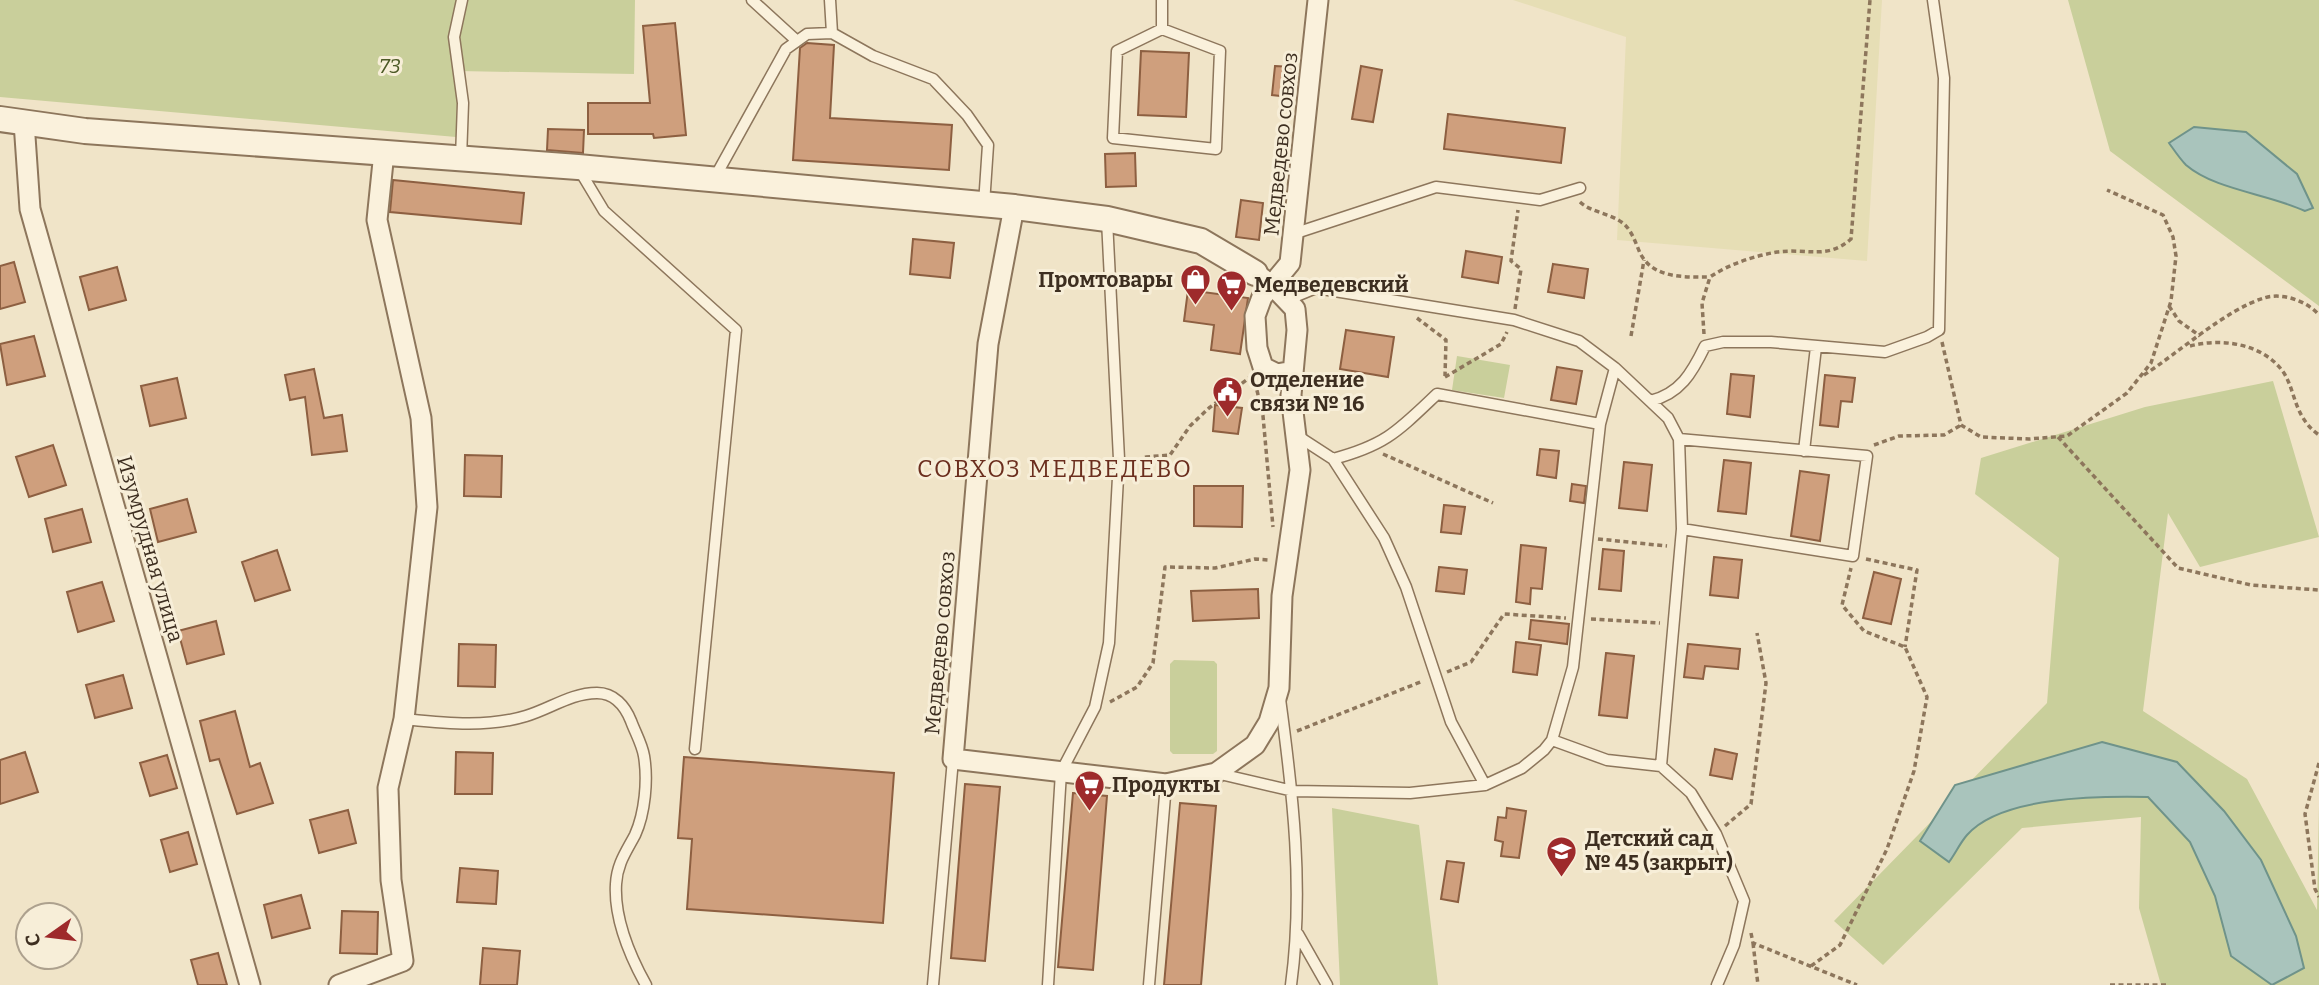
<svg xmlns="http://www.w3.org/2000/svg" width="2319" height="985" viewBox="0 0 2319 985" font-family="Bitter,serif">
<style>
.farmland{fill:#e6deb5}
.green{fill:#c9cf9b;fill-rule:evenodd}
.water{fill:#a9c4bc;stroke:#6f938a;stroke-width:2}
.building{fill:#cf9f7d;stroke:#8d5f41;stroke-width:2}
.lines{fill:none;stroke-linecap:round;stroke-linejoin:round}
.service-casing{stroke:#8d765c;stroke-width:13}
.minor-casing{stroke:#8d765c;stroke-width:23}
.tertiary-casing{stroke:#8d765c;stroke-width:28}
.path{stroke:#8d765c;stroke-width:3.5;stroke-dasharray:5 3.5;stroke-linecap:butt}
.service{stroke:#faf1dc;stroke-width:10}
.minor{stroke:#faf1dc;stroke-width:19}
.tertiary{stroke:#faf1dc;stroke-width:24}
.labels{text-anchor:middle;dominant-baseline:central;stroke-width:6;stroke-linejoin:round;paint-order:stroke}
.park-label{font-size:21px;font-style:italic;fill:#4d5a26;stroke:#f7eed8}
.street-label{font-size:21px;fill:#3d2e20;stroke:#f7eed8}
.poi-label{font-size:21px;font-weight:bold;fill:#3d2e20;stroke:#f7eed8;text-anchor:start}
.quarter-label{font-size:24px;letter-spacing:2px;fill:#6b2e1e;stroke:#f7eed8}
</style>
<rect width="100%" height="100%" fill="#f0e4c8"/>
<path class="farmland" d="M1513,0h369l-15,261 -250,-21 9,-203z"/>
<path class="green" d="M0,0h635l-1,74 -176,-3 -2,66 -456,-40z
M2068,0h251v306l-209,-155zM2185,164l128,44 -8,3c-39,-19 -83,-24 -120,-47z
M1457,356l53,9 -6,33 -52,-8z
M2273,381l46,156 -119,30 -32,-54 -25,198 104,68 70,131 2,-104v179h-158l-22,-77 2,-91 -119,11 -139,137 -49,-44 213,-218 12,-145 -84,-64 6,-36 164,-51z
M1174,660l40,1 3,3v87l-4,3h-40l-3,-3v-87z
M1332,808l87,17 19,160h-98z"/>
<path class="water" d="M2194,127l52,5 51,42 16,34 -8,3c-36,-17 -90,-21 -119,-46 -6,-6 -12,-15 -17,-22z
M2102,742l75,20 47,49 37,49 35,76 8,32 -32,17 -41,-29 -16,-60 -25,-54 -42,-45c-49,-1 -147,-1 -181,38 -7,8 -12,19 -18,27l-29,-21 35,-56z"/>
<path class="building" d="M675,23l11,112 -32,3 -1,-4h-65v-31h62l-7,-77z
M807,43l27,2 -4,73 122,7 -3,45 -156,-10 7,-112z
M1141,51l48,2 -3,64 -48,-2z
M1275,66l17,1 -3,30 -17,-2z
M1361,66l21,4 -9,52 -21,-3z
M1448,114l117,14 -4,35 -117,-14z
M548,129l36,1 -1,23 -36,-3z
M1135,153l1,33 -30,1 -1,-33z
M393,180l131,13 -3,31 -131,-12z
M1241,200l22,3 -4,37 -23,-3z
M913,239l41,4 -4,35 -40,-4z
M1466,251l36,6 -4,26 -36,-6z
M14,262l11,40 -25,7v-43z
M1553,264l35,5 -4,29 -36,-6z
M117,267l9,33 -37,10 -9,-33z
M1188,290l60,8 -8,56 -29,-4 3,-25 -30,-4z
M1346,330l48,7 -6,40 -48,-8z
M34,336l11,40 -38,9 -7,-41z
M1557,367l25,4 -6,33 -25,-4z
M314,369l10,49 18,-3 5,36 -35,4 -7,-58 -15,3 -5,-25z
M1731,374l23,2 -4,41 -23,-3z
M1825,375l30,3 -3,24 -11,-1 -3,26 -18,-2z
M177,378l9,40 -36,8 -9,-40z
M1215,405l27,3 -4,26 -25,-3z
M53,445l13,40 -37,12 -13,-40z
M1540,449l19,2 -3,27 -19,-3z
M465,455l37,1 -1,41 -37,-1z
M1724,460l27,3 -5,51 -28,-3z
M1624,462l28,3 -5,46 -28,-3z
M1800,471l29,4 -9,66 -29,-5z
M1572,484l14,2 -2,17 -14,-2z
M1194,486h49l-1,41 -48,-1z
M187,499l9,33 -38,10 -8,-33z
M1444,505l21,2 -4,27 -20,-2z
M82,509l9,33 -38,10 -8,-33z
M1521,545l25,3 -4,41 -11,-1 -1,16 -14,-2z
M1603,549l21,2 -3,40 -22,-2z
M277,550l13,40 -35,11 -13,-39z
M1714,557l28,3 -4,38 -28,-3z
M1439,567l28,3 -3,24 -28,-3z
M1874,572l27,7 -10,45 -28,-6z
M102,582l12,39 -36,11 -11,-40z
M1258,589l1,29 -66,3 -2,-30z
M1531,620l38,4 -2,20 -38,-5z
M216,621l8,33 -37,10 -9,-33z
M1516,642l25,3 -4,30 -24,-3z
M459,644l37,1 -1,42 -37,-1z
M1688,644l52,5 -2,20 -33,-3 -2,13 -19,-2z
M1606,653l28,3 -7,62 -28,-3z
M123,675l9,33 -37,10 -9,-33z
M235,711l15,56 10,-4 13,40 -36,11 -18,-55 -9,2 -10,-40z
M1715,749l22,5 -5,25 -22,-4z
M25,752l13,40 -38,12v-44z
M456,752l37,1 -1,41h-37z
M167,755l10,33 -27,8 -10,-33z
M684,757l210,16 -11,150 -196,-14 5,-70 -14,-1z
M965,784l35,3 -15,174 -34,-3z
M1073,793l34,3 -14,174 -35,-3z
M1180,803l36,3 -15,179h-37z
M1507,808l19,3 -7,47 -18,-2 2,-14 -8,-2 3,-23 8,1z
M348,810l8,33 -37,10 -9,-33z
M188,832l9,32 -27,8 -9,-32z
M1447,861l17,2 -6,39 -17,-3z
M460,868l38,3 -2,33 -39,-2z
M301,895l9,33 -38,10 -8,-33z
M342,911l36,1 -1,42 -37,-1z
M483,948l37,3 -3,34h-37z
M218,953l9,32h-29l-7,-25z"/>
<g class="lines">
<defs>
<path id="service" d="M752,0l45,41
M830,0l2,33 41,23 60,23 34,36 21,30 -4,59
M1162,0v29
M1162,29l58,22 -4,98 -103,-11 4,-87z
M461,158l2,-55 -9,-66 8,-37
M580,171l24,40 132,119 -41,419
M714,179l72,-130 21,-15 25,-1
M1296,233l140,-46 104,13 40,-12
M1615,368l53,50 11,21 3,90 -21,237
M1650,401c30,-7 42,-28 55,-55l18,-4h48l114,10 42,-15 12,-7 5,-252 -11,-78
M1296,435l37,24 51,79 22,49 45,135 34,63
M1679,439l188,17 -14,100 -171,-27
M1804,451l12,-104
M1333,459c53,-14 65,-28 104,-65l163,30
M1280,699c13,95 24,191 11,286
M404,719c40,4 83,9 122,-3 24,-7 45,-23 71,-23 17,0 28,13 34,28 4,11 11,23 13,35 4,24 1,57 -9,79 -9,17 -18,29 -19,49 -2,33 14,72 30,101
M1552,740l55,20 54,6 30,27 25,41 28,67 -10,44 -17,40
M1216,773l77,18 117,2 75,-8 37,-17 22,-18 8,-10 21,-73 27,-243 15,-56 -36,-27 -65,-21 -198,-32 -29,12
M1298,934l29,51
M933,985l20,-226
M1048,985l13,-213 34,-65 14,-64 10,-184 -12,-239
M1149,985l17,-201"/>
<path id="minor" d="M24,122l6,87 220,776
M1014,207l-26,137 -35,415 213,25 50,-11 39,-28 14,-23 10,-34 3,-92 18,-126 -9,-75 6,-65 -2,-21 -21,-22 -19,-14
M1293,371l-16,3 -14,-7 -6,-19 -2,-32 7,-19 28,-34 28,-263
M339,985l64,-24 -12,-81 -3,-92 16,-69 23,-212 -6,-89 -44,-198 7,-68"/>
<path id="tertiary" d="M0,119l85,12 493,36 436,40 93,12 94,22 54,32"/>
</defs>
<use href="#service" class="service-casing"/>
<use href="#minor" class="minor-casing"/>
<use href="#tertiary" class="tertiary-casing"/>
<path class="path" d="M1580,202c12,11 31,11 44,22 8,7 12,20 16,29 13,26 45,24 70,24
M2169,306l10,15 21,15
M1515,309l6,-40 -10,-8 7,-51
M1417,318l29,22 -1,36
M1704,334l-2,-31 8,-26c19,-13 44,-21 67,-25 30,-4 50,8 74,-13l19,-239
M1631,336l13,-76
M1942,342l19,83 20,12 48,2 38,-3 60,-43 24,-30 20,-62 5,-45 -3,-19 -10,-22 -56,-25
M2190,346c30,-8 70,-3 91,23 15,18 11,47 38,66
M2144,375c34,-22 83,-66 120,-77 18,-6 43,3 55,17
M1445,377l56,-33 6,-12
M1255,382l8,34 10,111
M2058,437l120,131 73,17 68,5
M1874,445l25,-9 45,-1 17,-10
M1383,454l110,49
M1130,465l16,-8 24,-2 20,-29 19,-18 40,-30
M1598,539l69,7
M1866,559l51,11 -12,77
M1591,619l69,4
M1447,672l24,-10 33,-48 62,4
M1110,702l27,-15 16,-24 12,-96 50,1 40,-9 14,1
M1297,731l126,-50
M2319,763l-14,51 10,75 4,8
M1725,826l26,-22 15,-121 -9,-50
M1751,933l2,10 104,42
M1753,943l5,42
M1811,966l29,-21 47,-96 27,-78 13,-74 -22,-50 -41,-16 -22,-26 9,-37
M2110,985h56"/>
<use href="#service" class="service"/>
<use href="#minor" class="minor"/>
<use href="#tertiary" class="tertiary"/>
</g>
<defs>
<symbol id="shop-pin" viewBox="-11 -11 22 30"><path d="M0 17L-7.5 6A9.5 9.5 0 1 1 7.5 6Z" fill="#9e2a2b" stroke="#f7eed8"/><path d="M-5-2.5h2.3a2.7 3.5 0 0 1 5.4 0H5L5.5 6h-11ZM-1.5-2.5h3a1.5 2.3 0 0 0-3 0Z" fill="#fff"/></symbol>
<symbol id="supermarket-pin" viewBox="-11 -11 22 30"><path d="M0 17L-7.5 6A9.5 9.5 0 1 1 7.5 6Z" fill="#9e2a2b" stroke="#f7eed8"/><path d="M-6-5.5h2.5l.6 2H6L4.5 2H-2.5L-4.4-4H-6ZM-1.5 3.2a1.3 1.3 0 1 0 .1 0ZM3 3.2a1.3 1.3 0 1 0 .1 0Z" fill="#fff"/></symbol>
<symbol id="civic-pin" viewBox="-11 -11 22 30"><path d="M0 17L-7.5 6A9.5 9.5 0 1 1 7.5 6Z" fill="#9e2a2b" stroke="#f7eed8"/><path d="M-.6-6.5H3V-4.5H.6V-3L4-1V1h2V6H-6V1h2V-1L-.6-3ZM-1.2 2.5V6h2.4V2.5Z" fill="#fff"/></symbol>
<symbol id="school-pin" viewBox="-11 -11 22 30"><path d="M0 17L-7.5 6A9.5 9.5 0 1 1 7.5 6Z" fill="#9e2a2b" stroke="#f7eed8"/><path d="M0-5L7-2L0 1L-7-2ZM-4 1L0 2.5L4 1V4Q0 6-4 4Z" fill="#fff"/></symbol>
</defs>
<g fill-rule="evenodd">
<use href="#shop-pin" x="1178" y="262" width="35" height="47"/>
<use href="#supermarket-pin" x="1214" y="268" width="35" height="47"/>
<use href="#civic-pin" x="1210" y="374" width="35" height="47"/>
<use href="#supermarket-pin" x="1072" y="768" width="35" height="47"/>
<use href="#school-pin" x="1544" y="834" width="35" height="47"/>
</g>
<g class="labels">
<g class="park-label">
<text x="390" y="66">73</text>
</g>
<g class="street-label">
<text transform="translate(1281 144) rotate(-84)">Медведево совхоз</text>
<text transform="translate(150 549) rotate(74)">Изумрудная улица</text>
<text transform="translate(940 643) rotate(-85)">Медведево совхоз</text>
</g>
<g class="poi-label">
<text x="1173" y="280" text-anchor="end">Промтовары</text>
<text x="1254" y="285">Медведевский</text>
<text x="1250" y="380">Отделение<tspan x="1250" dy="24">связи № 16</tspan></text>
<text x="1112" y="785">Продукты</text>
<text x="1585" y="839">Детский сад<tspan x="1585" dy="24">№ 45 (закрыт)</tspan></text>
</g>
<g class="quarter-label">
<text x="1055" y="469">СОВХОЗ МЕДВЕДЕВО</text>
</g>
</g>
<g transform="translate(49 936) rotate(256)"><circle r="33" fill="#f7eed8" stroke="#ada18e" stroke-width="2"/>
<path d="M0-5L12 26L0 18L-12 26Z" fill="#9e2a2b"/>
<text y="-10" font-size="19" font-weight="bold" text-anchor="middle" fill="#3d2e20">С</text>
</g>
</svg>
